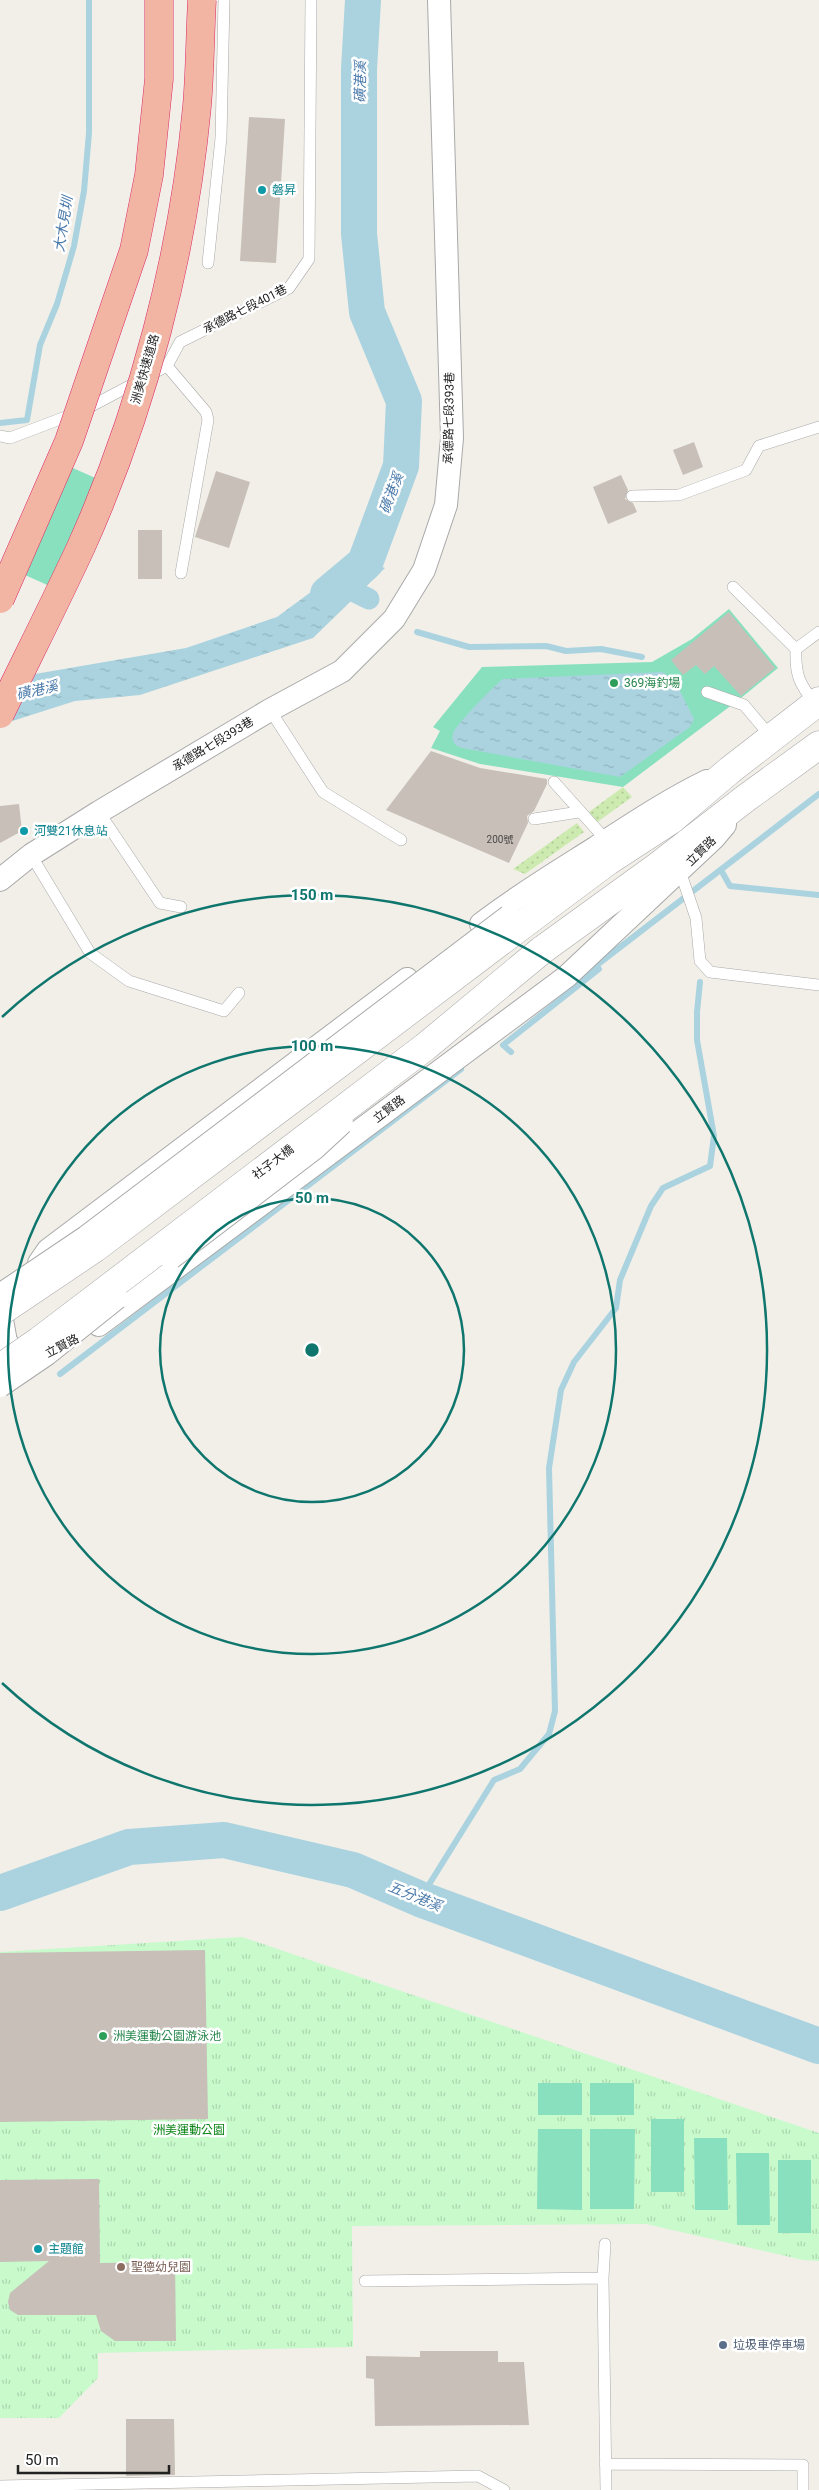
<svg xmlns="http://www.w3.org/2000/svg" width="819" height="2490" viewBox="0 0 819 2490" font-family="Roboto,'Noto Sans TC',sans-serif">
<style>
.grass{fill:url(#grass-dots)}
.park{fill:url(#park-tufts)}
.pitch{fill:#88e0be}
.water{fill:url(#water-ripples)}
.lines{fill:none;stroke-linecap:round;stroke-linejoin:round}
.stream{stroke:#aad3df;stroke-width:6}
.canal{stroke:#aad3df;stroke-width:21}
.river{stroke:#aad3df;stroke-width:36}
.building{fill:#c7bfb8}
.service-casing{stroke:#a9a9a9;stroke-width:12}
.minor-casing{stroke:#a9a9a9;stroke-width:24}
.tertiary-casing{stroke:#a9a9a9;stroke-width:29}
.service{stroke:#fff;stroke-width:11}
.minor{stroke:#fff;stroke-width:22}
.tertiary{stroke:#fff;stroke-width:28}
.minor-bridge-casing{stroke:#a9a9a9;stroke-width:24;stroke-linecap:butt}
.tertiary-bridge-casing{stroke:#a9a9a9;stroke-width:29;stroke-linecap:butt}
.trunk-bridge-casing{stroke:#dc2a67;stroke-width:29;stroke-linecap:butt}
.minor-bridge{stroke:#fff;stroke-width:22}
.tertiary-bridge{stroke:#fff;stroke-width:28}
.trunk-bridge{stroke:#f2b4a3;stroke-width:28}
.ring{fill:none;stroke:#0f766e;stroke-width:2.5}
.culture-dot{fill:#0f9aa8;stroke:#fff;stroke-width:2}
.leisure-dot{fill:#2e9e5b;stroke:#fff;stroke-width:2}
.education-dot{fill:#8d6e63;stroke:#fff;stroke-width:2}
.service-dot{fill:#5c6f8a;stroke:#fff;stroke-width:2}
.labels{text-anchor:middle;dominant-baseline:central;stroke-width:5;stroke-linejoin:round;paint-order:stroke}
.number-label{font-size:10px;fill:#4b4948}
.culture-label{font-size:12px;fill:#0d838f;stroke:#fff;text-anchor:start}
.street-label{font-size:12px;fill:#222;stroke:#fff}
.leisure-label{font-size:12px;fill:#27864d;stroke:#fff;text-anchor:start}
.park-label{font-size:12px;fill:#0c8416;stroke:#fff}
.education-label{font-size:12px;fill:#785e54;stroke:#fff;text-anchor:start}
.service-label{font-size:12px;fill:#4e5e75;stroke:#fff;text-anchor:start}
.water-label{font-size:14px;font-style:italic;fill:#4a7aab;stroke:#fff}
.centre{fill:#0f766e;stroke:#fff;stroke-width:2.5}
.ring-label{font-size:15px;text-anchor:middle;font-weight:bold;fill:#0f766e;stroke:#fff;stroke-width:5;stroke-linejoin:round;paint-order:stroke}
</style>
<defs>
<pattern id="grass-dots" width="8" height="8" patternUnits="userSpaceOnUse" patternTransform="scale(1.25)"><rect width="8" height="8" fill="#cdebb0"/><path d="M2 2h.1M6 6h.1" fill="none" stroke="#b0c997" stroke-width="1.8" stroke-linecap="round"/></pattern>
<pattern id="park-tufts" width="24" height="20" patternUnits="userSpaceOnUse" patternTransform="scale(1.25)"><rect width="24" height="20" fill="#c8facc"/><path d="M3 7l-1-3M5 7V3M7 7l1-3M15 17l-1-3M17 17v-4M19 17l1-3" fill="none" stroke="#acd6af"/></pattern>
<pattern id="water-ripples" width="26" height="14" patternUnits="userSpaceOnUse" patternTransform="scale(1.25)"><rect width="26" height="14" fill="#aad3df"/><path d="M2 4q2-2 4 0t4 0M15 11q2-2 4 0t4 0" fill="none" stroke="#92b5bf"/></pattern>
</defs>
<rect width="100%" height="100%" fill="#f2efe9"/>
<path class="grass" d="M623,787l9,10 -36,26 -7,-11z
M577,823l7,9 -59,42 -12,-5z"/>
<path class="park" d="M242,1937l577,196v128l-16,-1 -157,-36 -294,2 1,121 -255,6v25l-39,40h-59v-466z"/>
<path class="pitch" d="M55,460l65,29 -48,107 -65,-29z
M729,609l49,59 -37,30 -118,89 -143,-23 -49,-16 9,-17 -7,-4 49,-60 170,-5 40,-23z
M538,2083h44v32h-44z
M590,2083h44v32h-44z
M651,2119h33v73h-33z
M538,2129h44v81l-45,-1z
M590,2129h45l-1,80h-44z
M694,2138h33l1,72h-33z
M736,2153h33l1,72h-33z
M778,2160h33v73h-33z"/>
<path class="water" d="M357,558l28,10 -72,70 -173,57 -65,6 -75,24v-45l186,-32 91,-31z
M662,672l12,7 20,40 -4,8 -70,50 -158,-29c-7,-2 -11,-6 -9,-14 1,-8 42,-49 50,-55z"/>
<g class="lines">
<path class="stream" d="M0,423l27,-3 13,-75 17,-41 17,-58 10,-55 5,-58v-133
M417,632l52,15 77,-1 20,5 35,-2 41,8
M721,870l9,16 89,9
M580,978l239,-184
M511,1052l-8,-7 96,-76
M60,1374l401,-305
M420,1899l74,-119 26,-11 29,-35 6,-23 -6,-243 12,-78 13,-28 42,-54 4,-28 31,-74 12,-18 47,-22 4,-30 -17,-96v-28l3,-30"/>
<path class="canal" d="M339,584l30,15"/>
<path class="river" d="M328,594l37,-31 36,-97 3,-65 -37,-89 -8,-78v-165l4,-69
M0,1893l129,-46 95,-7 129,30 67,29 399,147"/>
</g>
<path class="building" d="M249,117l36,2 -9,144 -36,-2z
M694,442l9,25 -20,8 -10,-25z
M216,471l34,11 -21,66 -34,-11z
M621,475l7,15 -3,9 8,4 4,9 -29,12 -15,-37z
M138,530h24v49h-24z
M729,612l46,56 -34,28 -27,-30 -9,8 -9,-9 -13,10 -12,-15z
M431,751l49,17 67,11v5l-13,27 -7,5 1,7 -19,40 -123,-53z
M19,804l3,27 -22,12v-37z
M205,1950l3,169 -208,3v-169z
M99,2179l1,84 75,-1 1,79h-61l-14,-10 -5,-16h-78l-8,-5 -2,-8 2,-9 39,-32 -49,1v-82z
M420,2351h78v11h26l5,63 -154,1 -1,-47 -8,-1v-22l54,1z
M126,2419h48l1,56 -49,1z"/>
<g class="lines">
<defs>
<path id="service" d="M208,263l13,-125 3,-138
M167,366l39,46 2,8 -27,153
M0,436l10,2 74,-28 83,-44 13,-24 109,-54 20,-29 2,-259
M632,496l47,-1 67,-25 13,-24 60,-19
M733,587l63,62
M707,692l37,13 27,32
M815,704c-16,-21 -20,-29 -19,-55l23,-17
M270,710l53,82 78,48
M554,782l53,59
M99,812l61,91 21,4
M534,819l45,-7
M31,855l59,98 39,28 95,30 15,-18
M680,871l16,47 4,43 10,11 109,13
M605,2244l-2,34 3,212
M365,2281l238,-3
M605,2464l198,1v25
M0,2486l478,-10 26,14"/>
<path id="minor" d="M0,880l31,-25 68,-43 171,-102 72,-39 52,-52 30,-49 22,-65 6,-67 -13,-438
M481,924c36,-28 76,-52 114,-76 37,-24 73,-48 112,-67
M39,1263l9,-13 359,-271
M1,1314l5,28 21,22
M99,1325l467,-348 148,-139 11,-13"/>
<path id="tertiary" d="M521,926l87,-65 63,-41 59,-50 89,-69
M542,950l116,-84 88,-68 73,-53"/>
</defs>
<use href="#service" class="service-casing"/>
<use href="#minor" class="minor-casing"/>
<use href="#tertiary" class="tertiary-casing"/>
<use href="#service" class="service"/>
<use href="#minor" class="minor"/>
<use href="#tertiary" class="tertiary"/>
<defs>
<path id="minor-bridge" d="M171,1258l144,-110 27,-25
M0,1295l86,-58 423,-321
M0,1386l47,-32 70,-56"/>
<path id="tertiary-bridge" d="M0,1312l95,-64 426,-322
M0,1368l39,-27 386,-294 117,-97"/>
<path id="trunk-bridge" d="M0,599l69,-158 65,-191 15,-75 10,-96v-79
M0,714c27,-56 55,-111 81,-167 62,-138 102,-291 116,-441 3,-35 3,-71 5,-106"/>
</defs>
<use href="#minor-bridge" class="minor-bridge-casing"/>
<use href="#tertiary-bridge" class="tertiary-bridge-casing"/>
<use href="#trunk-bridge" class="trunk-bridge-casing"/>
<use href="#minor-bridge" class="minor-bridge"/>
<use href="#tertiary-bridge" class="tertiary-bridge"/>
<use href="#trunk-bridge" class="trunk-bridge"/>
</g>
<g class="ring">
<circle cx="312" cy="1350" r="152"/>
<circle cx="312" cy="1350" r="304"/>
<path d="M2 1017A455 455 0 1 1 2 1683"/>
</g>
<g class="culture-dot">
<circle cx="262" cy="190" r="5"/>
<circle cx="24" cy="831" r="5"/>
<circle cx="38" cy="2249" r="5"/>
</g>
<g class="leisure-dot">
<circle cx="614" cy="683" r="5"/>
<circle cx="103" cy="2036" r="5"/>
</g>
<circle class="education-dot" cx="121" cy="2267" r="5"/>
<circle class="service-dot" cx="723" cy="2345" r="5"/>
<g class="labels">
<g class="number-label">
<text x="500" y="839">200號</text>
</g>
<g class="culture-label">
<text x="272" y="190">磐昇</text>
<text x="34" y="831">河雙21休息站</text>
<text x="48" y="2249">主題館</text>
</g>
<g class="street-label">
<text transform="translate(245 309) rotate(-27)">承德路七段401巷</text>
<text transform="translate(145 369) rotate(-74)">洲美快速道路</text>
<text transform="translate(449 418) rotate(-89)">承德路七段393巷</text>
<text transform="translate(213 744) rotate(-31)">承德路七段393巷</text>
<text transform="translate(701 851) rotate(-44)">立賢路</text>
<text transform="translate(389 1109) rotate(-37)">立賢路</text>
<text transform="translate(273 1162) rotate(-37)">社子大橋</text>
<text transform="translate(62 1346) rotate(-27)">立賢路</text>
</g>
<g class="leisure-label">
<text x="624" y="683">369海釣場</text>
<text x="113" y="2036">洲美運動公園游泳池</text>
</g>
<g class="park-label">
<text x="189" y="2130">洲美運動公園</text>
</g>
<g class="education-label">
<text x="131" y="2267">聖德幼兒園</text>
</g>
<g class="service-label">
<text x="733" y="2345">垃圾車停車場</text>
</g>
<g class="water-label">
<text transform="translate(360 82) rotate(-89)">磺港溪</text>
<text transform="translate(63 224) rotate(-81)">大木見圳</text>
<text transform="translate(391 493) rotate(-69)">磺港溪</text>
<text transform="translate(37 690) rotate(-13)">磺港溪</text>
<text transform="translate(415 1896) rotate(22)">五分港溪</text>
</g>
</g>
<circle cx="312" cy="1350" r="8" class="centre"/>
<g class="ring-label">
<text x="312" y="900">150 m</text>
<text x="312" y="1051">100 m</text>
<text x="312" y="1203">50 m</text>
</g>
<path d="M18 2465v8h151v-8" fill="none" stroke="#222222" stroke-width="2.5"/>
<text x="25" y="2465" font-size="15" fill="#222222" stroke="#ffffff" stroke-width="4" paint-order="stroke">50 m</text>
</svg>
